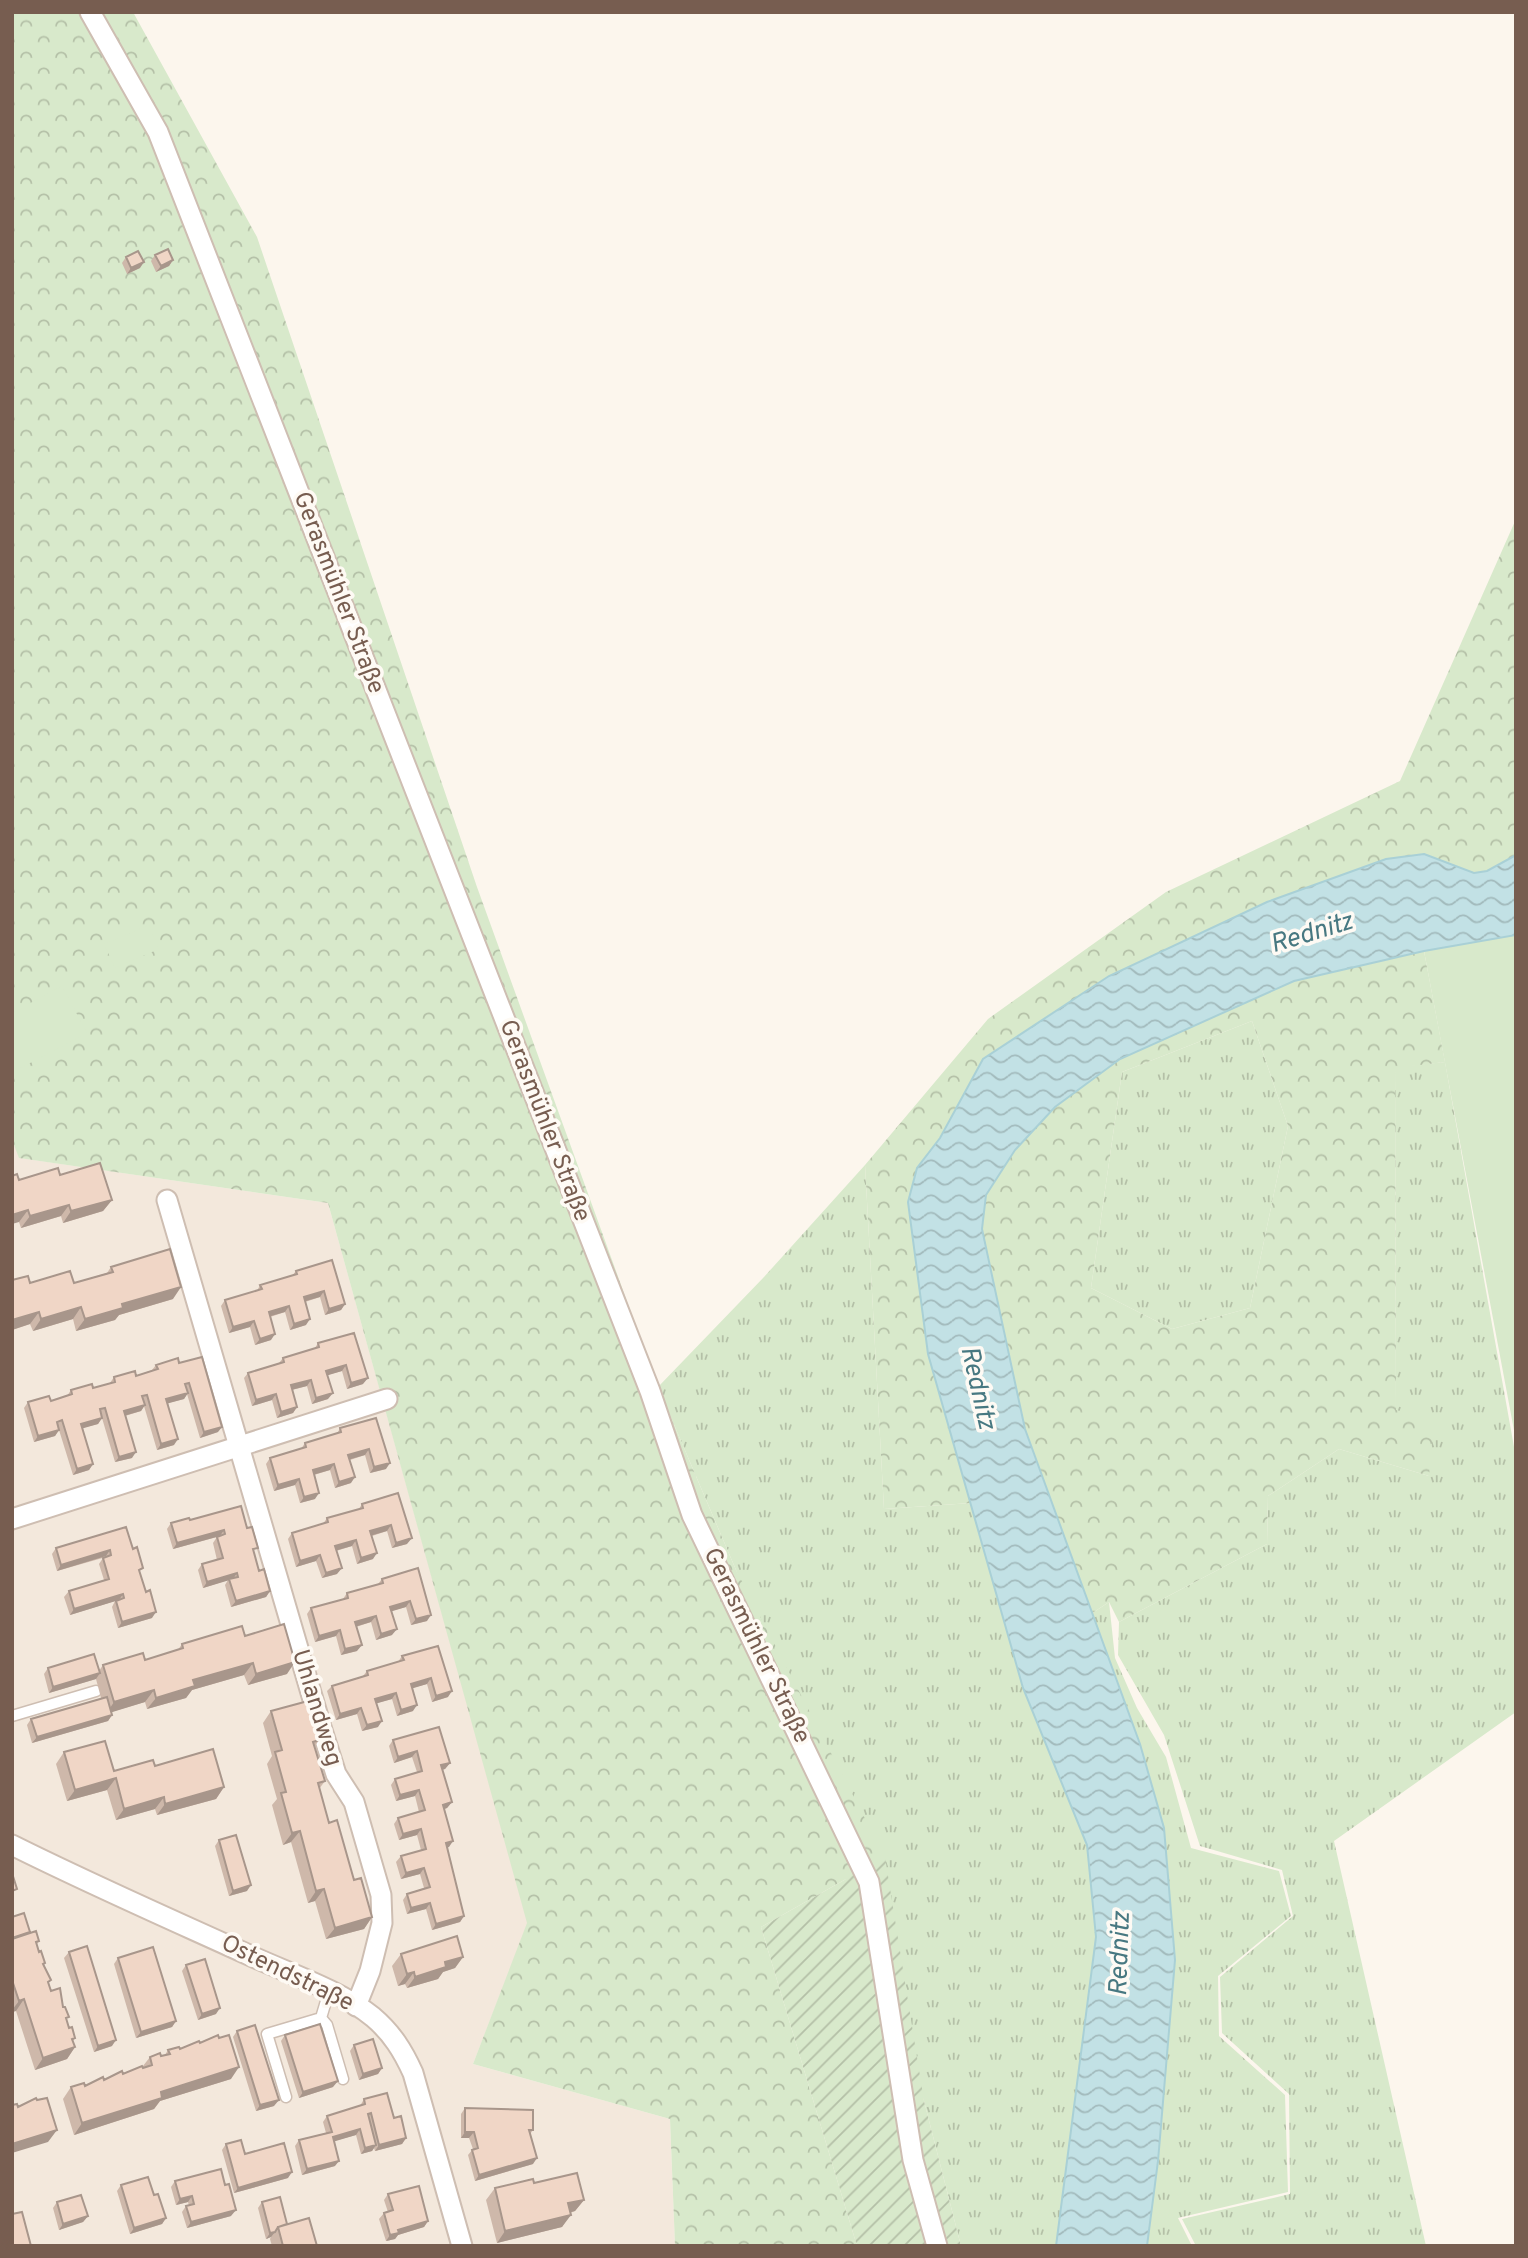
<svg xmlns="http://www.w3.org/2000/svg" width="1528" height="2258" viewBox="0 0 1528 2258" font-family="Overpass,sans-serif">
<style>
.residential{fill:#f3e8dc}
.grass{fill:url(#grass-tufts)}
.forest{fill:url(#forest-crowns);fill-rule:evenodd}
.park{fill:#d8e9cb}
.garden{fill:url(#garden-furrows)}
.water{fill:url(#water-waves);stroke:#a9d0d6;stroke-width:2}
.lines{fill:none;stroke-linecap:round;stroke-linejoin:round}
.lane-casing{stroke:#cebeb2;stroke-width:13}
.street-casing{stroke:#cebeb2;stroke-width:23}
.lane{stroke:#fff;stroke-width:10}
.street{stroke:#fff;stroke-width:19}
.wall{fill:#ceb8aa}
.shaded-wall{fill:#a8968b}
.building{fill:#f0d6c6;stroke:#a8968b;stroke-width:2}
.labels{text-anchor:middle;dominant-baseline:central;stroke-width:7;stroke-linejoin:round;paint-order:stroke}
.street-label{font-size:24px;fill:#775d50;stroke:#fefaf4}
.water-label{font-size:26px;font-style:italic;fill:#477881;stroke:#fefaf4}
</style>
<defs>
<pattern id="grass-tufts" width="24" height="20" patternUnits="userSpaceOnUse" patternTransform="scale(1.75)"><rect width="24" height="20" fill="#d8e9cb"/><path d="M3 7l-1-3M5 7V3M7 7l1-3M15 17l-1-3M17 17v-4M19 17l1-3" fill="none" stroke="#b4c0a7"/></pattern>
<pattern id="forest-crowns" width="20" height="18" patternUnits="userSpaceOnUse" patternTransform="scale(1.75)"><rect width="20" height="18" fill="#d8e9cb"/><path d="M2 6a3 3 0 1 1 6 0M12 15a3 3 0 1 1 6 0" fill="none" stroke="#b4c0a7"/></pattern>
<pattern id="garden-furrows" width="10" height="10" patternUnits="userSpaceOnUse" patternTransform="scale(1.75)"><rect width="10" height="10" fill="#d8e9cb"/><path d="M-1 1l2-2M0 10L10 0M9 11l2-2" fill="none" stroke="#b4c0a7"/></pattern>
<pattern id="water-waves" width="16" height="10" patternUnits="userSpaceOnUse" patternTransform="scale(1.75)"><rect width="16" height="10" fill="#c2e1e5"/><path d="M0 5q4-4 8 0t8 0" fill="none" stroke="#a2babc"/></pattern>
</defs>
<rect width="100%" height="100%" fill="#fcf6ed"/>
<path class="residential" d="M12,1140l8,18 308,45 200,720 -55,141 197,55 5,127h-663z"/>
<path class="grass" d="M1252,1021l36,105 -38,182 -78,21 -81,-41 31,-216z
M1445,1062l71,396v254l-182,129 92,405h-230l-14,-27 108,-25 -1,-100 -67,-61 -2,-56 73,-61 -11,-46 -82,-24 -36,-111 -46,-80 1,-33 148,-78 1,-48 71,-47 90,27 -33,-66 -1,-343z
M865,1165l19,344 87,-6 52,185 64,157 9,92 -40,309h-95l-37,-145 -188,-531 -78,-183 106,-110z
M1109,1602l6,56 22,50 29,49 25,91 88,23 12,45 -73,60 1,60 66,59 3,97 -110,26 14,28h-45l11,-85 17,-201 -11,-132 -24,-84 -49,-130z"/>
<path class="forest" d="M12,12h121l124,225 220,650 181,500 78,183 149,287 -124,70 96,319h-182l-5,-127 -197,-55 54,-141 -199,-720 -309,-45 -7,-18z
M1516,519v336l-29,16 -14,2 -49,-19 -38,5 -119,43 -158,74 -126,83 -43,79 -23,30 11,186 43,149 -87,6 -19,-344 123,-146 178,-127 234,-111z
M1424,951l21,111 -50,6 1,342 38,9 -5,57 -90,-27 -71,47 -1,48 -148,78 -10,-20 -18,12 -66,-185 -43,-200 4,-34 29,-45 40,-43 65,-48 174,-78zM1252,1021l36,105 -38,182 -78,21 -81,-41 31,-216z"/>
<path class="park" d="M149,925l10,24 -44,19 -11,-24z
M1505,935h11v506l-92,-490z
M62,986l25,47 -74,39 -1,-59z"/>
<path class="garden" d="M885,1857l39,244 37,145h-104l-96,-319z"/>
<path class="water" d="M1424,854l50,19 13,-2 29,-16v80l-92,16 -130,30 -174,78 -65,48 -40,43 -29,45 -4,34 43,200 115,315 24,84 11,132 -17,201 -11,85h-91l40,-309 -9,-92 -64,-157 -95,-334 -20,-152 9,-34 23,-30 43,-79 126,-83 158,-74 119,-43z"/>
<g class="lines">
<defs>
<path id="lane" d="M12,1716l84,-25
M321,2018l6,7 16,54
M286,2097l-19,-63 54,-16 8,-27"/>
<path id="street" d="M90,12l68,120 492,1259 42,124 177,367 44,278 24,86
M167,1200l154,527 15,47 18,28 27,93 1,28 -12,48 -14,35
M12,1519l375,-120
M12,1845c78,39 158,74 237,110 41,19 89,34 124,62 19,16 30,34 40,56l49,173"/>
</defs>
<use href="#lane" class="lane-casing"/>
<use href="#street" class="street-casing"/>
<use href="#lane" class="lane"/>
<use href="#street" class="street"/>
</g>
<path class="wall" d="M155,255l18,5 -4,6 -13,6 -5,-11z
M126,257l14,11 -13,6 -5,-11z
M60,1175l52,25 -9,11 -40,12 -2,-7 -40,12 -2,-6v-42z
M111,1267l62,32 -54,16 -4,5 -39,11 -3,-12 -40,12 -3,-7 -18,6v-50l18,3h44l33,-10z
M296,1271l49,33 -4,6 -16,5 -5,-18 -15,5 1,23 -16,5 -5,-18 -15,5 1,23 -16,5 -5,-18 -21,6 -8,-27 4,-6 32,-9 3,-6 32,-9z
M354,1333l9,51 -16,5 -5,-18 -15,4 1,24 -16,5 -5,-18 -15,4 5,17 -4,6 -16,5 -5,-18 -20,6 -8,-28 4,-5 31,-10 4,-5 32,-10 3,-5z
M179,1363l39,69 -18,6 -13,-44 -3,5 -16,4 6,42 -17,5 -13,-44 -3,5 -16,5 7,42 -17,4 -13,-44 -4,6 -16,4 11,36 -4,6 -16,5 -14,-45 -4,6 -21,6 -10,-34 4,-6 23,-1 16,-5 4,-6 22,-2 17,-5 4,-6 22,-1 16,-6 4,-5z
M376,1418l10,51 -16,4 -5,-18 -15,5 1,23 -16,5 -5,-18 -16,5 1,24 -15,4 -5,-18 -21,6 -8,-27 4,-6 31,-9 4,-6 32,-9 3,-6z
M398,1493l9,51 -15,4 -5,-17 -15,5 1,23 -16,5 -5,-18 -16,5 1,23 -15,4 -6,-17 -20,6 -8,-28 4,-6 31,-9 4,-6 32,-9 3,-5z
M241,1506l18,65 11,20 -4,6 -35,10 -6,-22 3,-5 -25,8 -5,-18 4,-6 15,-4 -4,-17 4,-6 -44,12 -6,-20 4,-6 19,-3z
M126,1527l26,91 -34,10 -6,-21 3,-6 -45,14 -6,-18 5,-6 35,-11 -5,-16 4,-6 3,-1 -49,14 -5,-17 4,-6z
M418,1568l9,53 -16,4 -5,-18 -15,4 1,24 -16,5 -5,-18 -15,5 1,24 -16,4 -5,-19 -21,6 -8,-28 4,-6 32,-9 4,-6 31,-9 4,-5z
M245,1636l42,38 -39,11 -4,-10 -52,15 -6,8 -39,11 -2,-7 -34,10 1,3 -4,6 -76,22 -5,-18 4,-6 70,-21 -5,-19 -47,14 -5,-19 4,-6 51,3 4,-6 42,-5 33,-10 4,-6z
M438,1646l10,51 -16,5 -5,-18 -15,4 1,23 -16,5 -5,-17 -15,4 1,24 -16,4 -5,-17 -21,6 -9,-29 5,-5 31,-10 4,-5 31,-9 4,-6z
M271,1711l48,29 -4,6 10,35 -6,8 10,34 25,57 18,37 -8,12 -38,10 -11,-38 -7,2 -17,-61 -8,3 -11,-40 5,-6 -10,-35 5,-8 -9,-33z
M393,1740l57,23 -5,6 -3,1 10,32 -5,6 -3,1 5,38h-2l17,69 -4,6 -28,8 -6,-21 -19,5 -4,-14 4,-6 17,-6 -4,-14 -19,5 -5,-17 5,-6 20,-6 -4,-15 -18,5 -5,-16 4,-6 21,-6 -4,-16 -19,5 -5,-16 4,-6 22,-7 -5,-15 -18,6 -5,-17z
M64,1752l50,19 41,-5 69,21 -8,12 -59,16 -2,-6 -39,11 -9,-30 -40,11 -11,-37z
M219,1840l28,51 -18,5 -14,-50z
M12,1917l27,24 -3,4 3,7 6,11 -1,2 7,15 -3,4 3,7 12,16 6,21 6,10 -2,3 2,6 -8,12 -32,11 -19,-59 -4,1z
M69,1952l43,94 -18,6 -30,-94z
M401,1954l62,3 -8,11 -12,4 -5,7 -31,9 -2,-4 -7,2 -6,-20z
M118,1958l58,63 -4,6 -36,11 -22,-74z
M186,1965l30,49 -18,6 -16,-49z
M237,2031l37,75 -18,5 -23,-74z
M285,2035l48,52 -34,11 -18,-57z
M200,2043l31,36 -71,22 -6,8 -80,26 -11,-36 8,-12 14,-1 19,-6 39,-14 7,-9 11,-1 4,-1 3,-5 12,-1z
M354,2045l28,23 -4,6 -19,6 -9,-29z
M364,2099l30,19 12,20 -4,6 -27,7 -1,-3 -2,3 -11,3 -5,-19 -22,6 1,25 -33,9 -7,-29 4,-6 27,-7 -3,-11 4,-6 33,-10z
M465,2108l68,22 -3,4 3,30 -58,17 -7,-26 5,-6 -4,-11h-8v-24z
M226,2144l19,10 43,24 -54,15 -12,-43z
M175,2181l56,35 -44,12 -5,-16 4,-6h3l-1,-4 -12,3 -5,-18z
M534,2183l50,17 -9,11 -5,2 -8,14 -65,16 -11,-43 9,-12z
M121,2185l33,10 12,23 -4,6 -32,10 -13,-43z
M388,2194l40,27 -4,6 -26,8 -3,4 -9,2 -7,-22 5,-6 4,-1 -4,-12z
M57,2202l31,14 -5,6 -24,8 -6,-22z
M262,2202l25,22 30,22h-45l-2,-7 1,-2 -5,2 -8,-31z"/>
<path class="shaded-wall" d="M173,260l-4,6 -13,6 5,-6z
M144,262l-4,6 -13,6 4,-6z
M112,1200l-9,11 -40,12 8,-12z
M69,1205l-8,11 -40,12 9,-12z
M28,1210l-9,12 -7,2v-9z
M181,1287l-8,12 -54,16 -4,5 -39,11 9,-12 37,-15z
M324,1291l-4,6 -21,6 5,-6z
M345,1304l-4,6 -16,5 4,-6z
M289,1306l-4,6 -21,6 5,-6z
M81,1307l-8,12 -40,12 8,-12z
M39,1312l-9,12 -18,6v-10z
M310,1319l-4,6 -16,5 4,-6z
M254,1321l-4,6 -21,6 4,-6z
M275,1334l-4,6 -16,5 5,-6z
M346,1365l-4,6 -20,6 4,-6z
M368,1378l-5,6 -16,5 4,-6z
M311,1380l-4,6 -20,5 4,-6z
M188,1393l-4,6 -22,6 4,-6z
M333,1393l-5,6 -16,5 4,-6z
M276,1394l-4,6 -20,6 4,-6z
M145,1405l-4,6 -21,6 4,-6z
M297,1407l-4,6 -16,5 4,-6z
M102,1418l-4,6 -21,6 4,-6z
M222,1427l-4,5 -18,6 4,-6z
M59,1430l-4,6 -21,6 4,-6z
M178,1439l-4,6 -17,5 4,-6z
M369,1449l-4,6 -21,6 4,-6z
M136,1452l-4,6 -17,4 4,-5z
M390,1463l-4,6 -16,4 4,-6z
M93,1464l-4,6 -16,5 4,-6z
M334,1464l-4,6 -21,6 4,-6z
M355,1477l-4,6 -16,5 4,-6z
M299,1479l-4,6 -21,6 4,-6z
M319,1493l-4,6 -15,4 4,-6z
M391,1525l-4,6 -21,6 4,-6z
M224,1530l-4,6 -47,13 4,-6z
M412,1538l-5,6 -15,4 4,-5z
M356,1540l-4,6 -21,6 4,-6z
M110,1550l-4,6 -49,15 4,-6z
M377,1553l-4,6 -16,5 4,-6z
M320,1555l-4,6 -20,6 4,-6z
M342,1568l-5,6 -15,4 4,-5z
M237,1573l-4,6 -30,9 4,-6z
M270,1591l-4,6 -35,10 5,-6z
M123,1594l-4,6 -49,15 4,-6z
M410,1601l-4,6 -20,6 4,-6z
M156,1612l-4,6 -34,10 4,-6z
M431,1615l-4,6 -16,4 5,-6z
M376,1616l-5,6 -20,6 4,-6z
M397,1629l-5,6 -16,5 5,-6z
M340,1630l-4,6 -21,6 4,-6z
M362,1645l-5,6 -16,4 4,-6z
M295,1662l-8,12 -39,11 8,-11z
M253,1663l-9,12 -52,15 -6,8 -39,11 9,-11 37,-18z
M100,1673l-4,6 -47,14 4,-6z
M431,1678l-4,6 -20,6 4,-6z
M154,1690l-9,12 -39,12 8,-12z
M452,1691l-4,6 -16,5 4,-6z
M396,1693l-4,6 -21,6 4,-6z
M417,1705l-4,6 -16,5 4,-6z
M361,1708l-4,6 -21,6 4,-6z
M112,1715l-4,6 -76,22 5,-6z
M382,1721l-4,6 -16,4 5,-6z
M417,1751l-5,6 -18,6 4,-6z
M450,1763l-5,6 -8,2 4,-6z
M116,1778l-9,12 -40,11 8,-11z
M224,1787l-8,12 -59,16 8,-11z
M419,1790l-4,6 -19,5 4,-6z
M164,1797l-9,12 -39,11 8,-11z
M452,1802l-5,6 -8,3 4,-6z
M421,1829l-4,6 -18,5 4,-6z
M300,1831l-9,11 -8,3 9,-12z
M453,1841l-4,6 -7,2 4,-6z
M424,1868l-4,6 -19,5 5,-6z
M251,1885l-4,6 -18,5 4,-5z
M324,1889l-9,12 -7,2 8,-12z
M430,1903l-4,6 -19,5 4,-6z
M464,1916l-4,6 -28,8 4,-6z
M372,1917l-8,12 -38,10 9,-11z
M463,1957l-8,11 -12,4 -5,7 -31,9 8,-11 30,-15z
M414,1972l-9,12 -7,2 9,-12z
M24,1999l-8,12 -4,1v-2l7,-9z
M220,2008l-4,6 -18,6 4,-6z
M176,2021l-4,6 -36,11 5,-6z
M116,2040l-4,6 -18,6 4,-6z
M75,2047l-8,12 -32,11 8,-12z
M239,2067l-8,12 -71,22 -6,8 -80,26 8,-12 79,-31z
M382,2068l-4,6 -19,6 4,-6z
M338,2081l-5,6 -34,11 4,-6z
M279,2100l-5,6 -18,5 4,-6z
M360,2129l-4,6 -27,8 4,-6z
M57,2130l-9,12 -36,11v-9z
M465,2132h9l-5,6h-8z
M406,2138l-4,6 -27,7 4,-6z
M376,2145l-4,6 -11,3 4,-6z
M537,2158l-4,6 -58,17 4,-6z
M339,2161l-4,5 -33,9 5,-6z
M292,2172l-4,6 -54,15 4,-5z
M192,2196l-4,6 -12,3 4,-6z
M584,2200l-9,11 -15,4 8,-12z
M236,2210l-5,6 -44,12 4,-6z
M571,2215l-9,12 -65,16 8,-12z
M88,2216l-5,6 -24,8 4,-6z
M166,2218l-4,6 -32,10 4,-6z
M428,2221l-4,6 -26,8 -3,4 -9,2 4,-6 8,-5z
M275,2232l-4,5 -5,2 4,-6z"/>
<path class="building" d="M168,249l5,11 -12,6 -6,-11z
M138,251l6,11 -13,6 -5,-11z
M100,1163l12,37 -41,11 -2,-6 -39,11 -2,-6 -16,5v-39l5,-2 2,6 39,-12 2,7z
M170,1249l11,38 -59,17 1,4 -38,11 -4,-12 -40,12 -2,-7 -27,8v-40l16,-4 2,7 40,-12 4,12 39,-11 -2,-5z
M332,1260l13,44 -16,5 -5,-18 -20,6 6,22 -16,5 -5,-18 -20,6 6,22 -15,5 -6,-18 -21,6 -8,-27 37,-11 -2,-4 37,-11 -1,-3z
M354,1333l14,45 -17,5 -5,-18 -20,6 7,22 -17,5 -5,-18 -20,5 6,22 -16,5 -5,-18 -20,6 -8,-27 36,-11 -1,-4 36,-11 -1,-4z
M202,1357l20,70 -18,5 -15,-49 -4,1 3,9 -22,6 12,40 -17,5 -14,-49 -5,1 3,9 -21,6 12,41 -17,5 -14,-49 -5,1 2,9 -21,6 12,40 -16,5 -15,-49 -5,2 2,8 -21,6 -10,-34 21,-6 2,5 21,-7 -1,-4 21,-6 1,4 22,-6 -1,-5 21,-6 1,5 22,-7 -2,-4 22,-7 1,5z
M376,1418l14,45 -16,4 -5,-18 -21,6 7,22 -16,5 -5,-18 -21,6 6,23 -15,4 -5,-18 -21,6 -8,-27 36,-11 -1,-4 36,-11 -1,-4z
M398,1493l14,45 -16,5 -5,-18 -21,6 7,22 -16,5 -5,-18 -21,6 7,22 -16,5 -6,-18 -20,6 -8,-28 36,-11 -1,-4 36,-10 -1,-4z
M241,1506l6,22 5,-1 6,21 -5,1 6,22 5,-2 6,22 -34,10 -7,-22 9,-2 -1,-4 -30,9 -5,-18 21,-6 -6,-21 8,-3 -1,-4 -47,13 -6,-20 18,-5 1,2z
M126,1527l7,22 4,-2 6,21 -4,2 7,22 4,-2 6,22 -34,10 -6,-21 8,-3 -1,-4 -49,15 -5,-18 40,-12 -6,-21 8,-3 -1,-5 -49,15 -5,-17z
M418,1568l13,47 -15,4 -6,-18 -20,6 7,22 -16,5 -5,-18 -21,6 7,23 -17,4 -5,-19 -21,6 -8,-28 37,-10 -1,-5 36,-10 -1,-4z
M284,1624l11,38 -39,12 -3,-11 -60,17 2,6 -39,12 -2,-8 -40,12 -11,-37 40,-12 2,7 38,-12 -1,-4 60,-18 3,10z
M438,1646l14,45 -16,5 -5,-18 -20,6 6,21 -16,5 -5,-17 -21,6 7,22 -15,4 -6,-17 -21,6 -8,-28 36,-11 -1,-4 37,-11 -2,-4z
M94,1654l6,19 -47,14 -5,-19z
M107,1697l5,18 -75,22 -6,-18z
M308,1701l11,39 -6,2 12,39 -7,2 11,40 8,-3 17,60 7,-2 11,39 -37,11 -11,-39 -8,2 -16,-60 -8,2 -11,-40 5,-1 -11,-40 7,-2 -11,-39z
M439,1727l11,36 -9,2 11,37 -9,3 10,36 -7,2 18,73 -28,8 -6,-21 -19,5 -4,-14 23,-7 -6,-19 -18,5 -5,-17 25,-7 -5,-20 -18,5 -5,-16 27,-8 -6,-20 -19,5 -5,-16 27,-8 -5,-20 -19,6 -5,-17z
M105,1741l9,30 39,-11 2,6 58,-17 11,38 -59,17 -1,-7 -40,12 -8,-31 -41,12 -11,-38z
M236,1835l15,50 -18,6 -14,-51z
M12,1873l5,16 -5,2z
M24,1913l6,19 -18,6v-21z
M36,1931l3,10 -3,1 3,10 2,-1 4,12 -2,1 8,16 -3,2 3,9 9,-3 3,19h2l4,10 -3,1 3,10 3,-1 3,11 -3,1 3,8 -32,11 -19,-59 -5,2 -7,-21v-41z
M457,1936l6,21 -18,5 1,5 -31,10 -1,-5 -7,2 -6,-20z
M87,1946l29,94 -18,6 -29,-94z
M153,1947l23,74 -35,11 -23,-74z
M205,1959l15,49 -18,6 -16,-49z
M320,2024l18,57 -35,11 -18,-57z
M255,2025l24,75 -19,5 -23,-74z
M218,2035l1,3 10,-3 10,32 -78,25 1,6 -80,25 -11,-36 13,-4 1,3 18,-9 1,3 18,-9 1,3 19,-8 1,2 9,-3 -2,-8 10,-4 1,3 9,-2 -2,-4 11,-3 1,2 19,-8 1,2z
M373,2039l9,29 -19,6 -9,-29z
M387,2093l7,25 7,-2 5,22 -27,7 -8,-32 -3,1 8,31 -11,3 -5,-19 -27,8 6,24 -32,8 -8,-29 33,-8 -5,-16 38,-12 -1,-5z
M36,2098l1,2 10,-2 10,32 -45,14v-39l5,-1 1,3z
M465,2108l68,2v20h-4l8,28 -58,17 -7,-25 6,-2 -4,-16h-9z
M241,2140l4,14 39,-11 8,29 -54,16 -12,-44z
M221,2169l4,16 4,-1 7,26 -45,12 -5,-16 8,-2 -2,-8 -12,3 -5,-18z
M577,2173l7,27 -16,3 3,12 -66,16 -10,-43 38,-9 1,4z
M148,2177l6,18 4,-1 8,24 -32,10 -13,-43z
M419,2186l9,35 -30,9 1,3 -9,2 -6,-22 9,-3 -5,-16z
M81,2195l7,21 -25,8 -6,-22z
M280,2197l7,27 -9,3 -3,5 -5,1 -8,-31z
M22,2212l9,34h-19v-32z
M309,2218l8,28h-34l-5,-19z"/>
<g class="labels">
<g class="street-label">
<text transform="translate(338 593) rotate(69)">Gerasmühler Straße</text>
<text transform="translate(544 1121) rotate(69)">Gerasmühler Straße</text>
<text transform="translate(756 1646) rotate(64)">Gerasmühler Straße</text>
<text transform="translate(316 1708) rotate(73)">Uhlandweg</text>
<text transform="translate(287 1974) rotate(26)">Ostendstraße</text>
</g>
<g class="water-label">
<text transform="translate(1312 934) rotate(-17)">Rednitz</text>
<text transform="translate(977 1388) rotate(77)">Rednitz</text>
<text transform="translate(1121 1954) rotate(-88)">Rednitz</text>
</g>
</g>
<rect width="1528" height="2258" fill="none" stroke="#775d50" stroke-width="28"/>
</svg>
